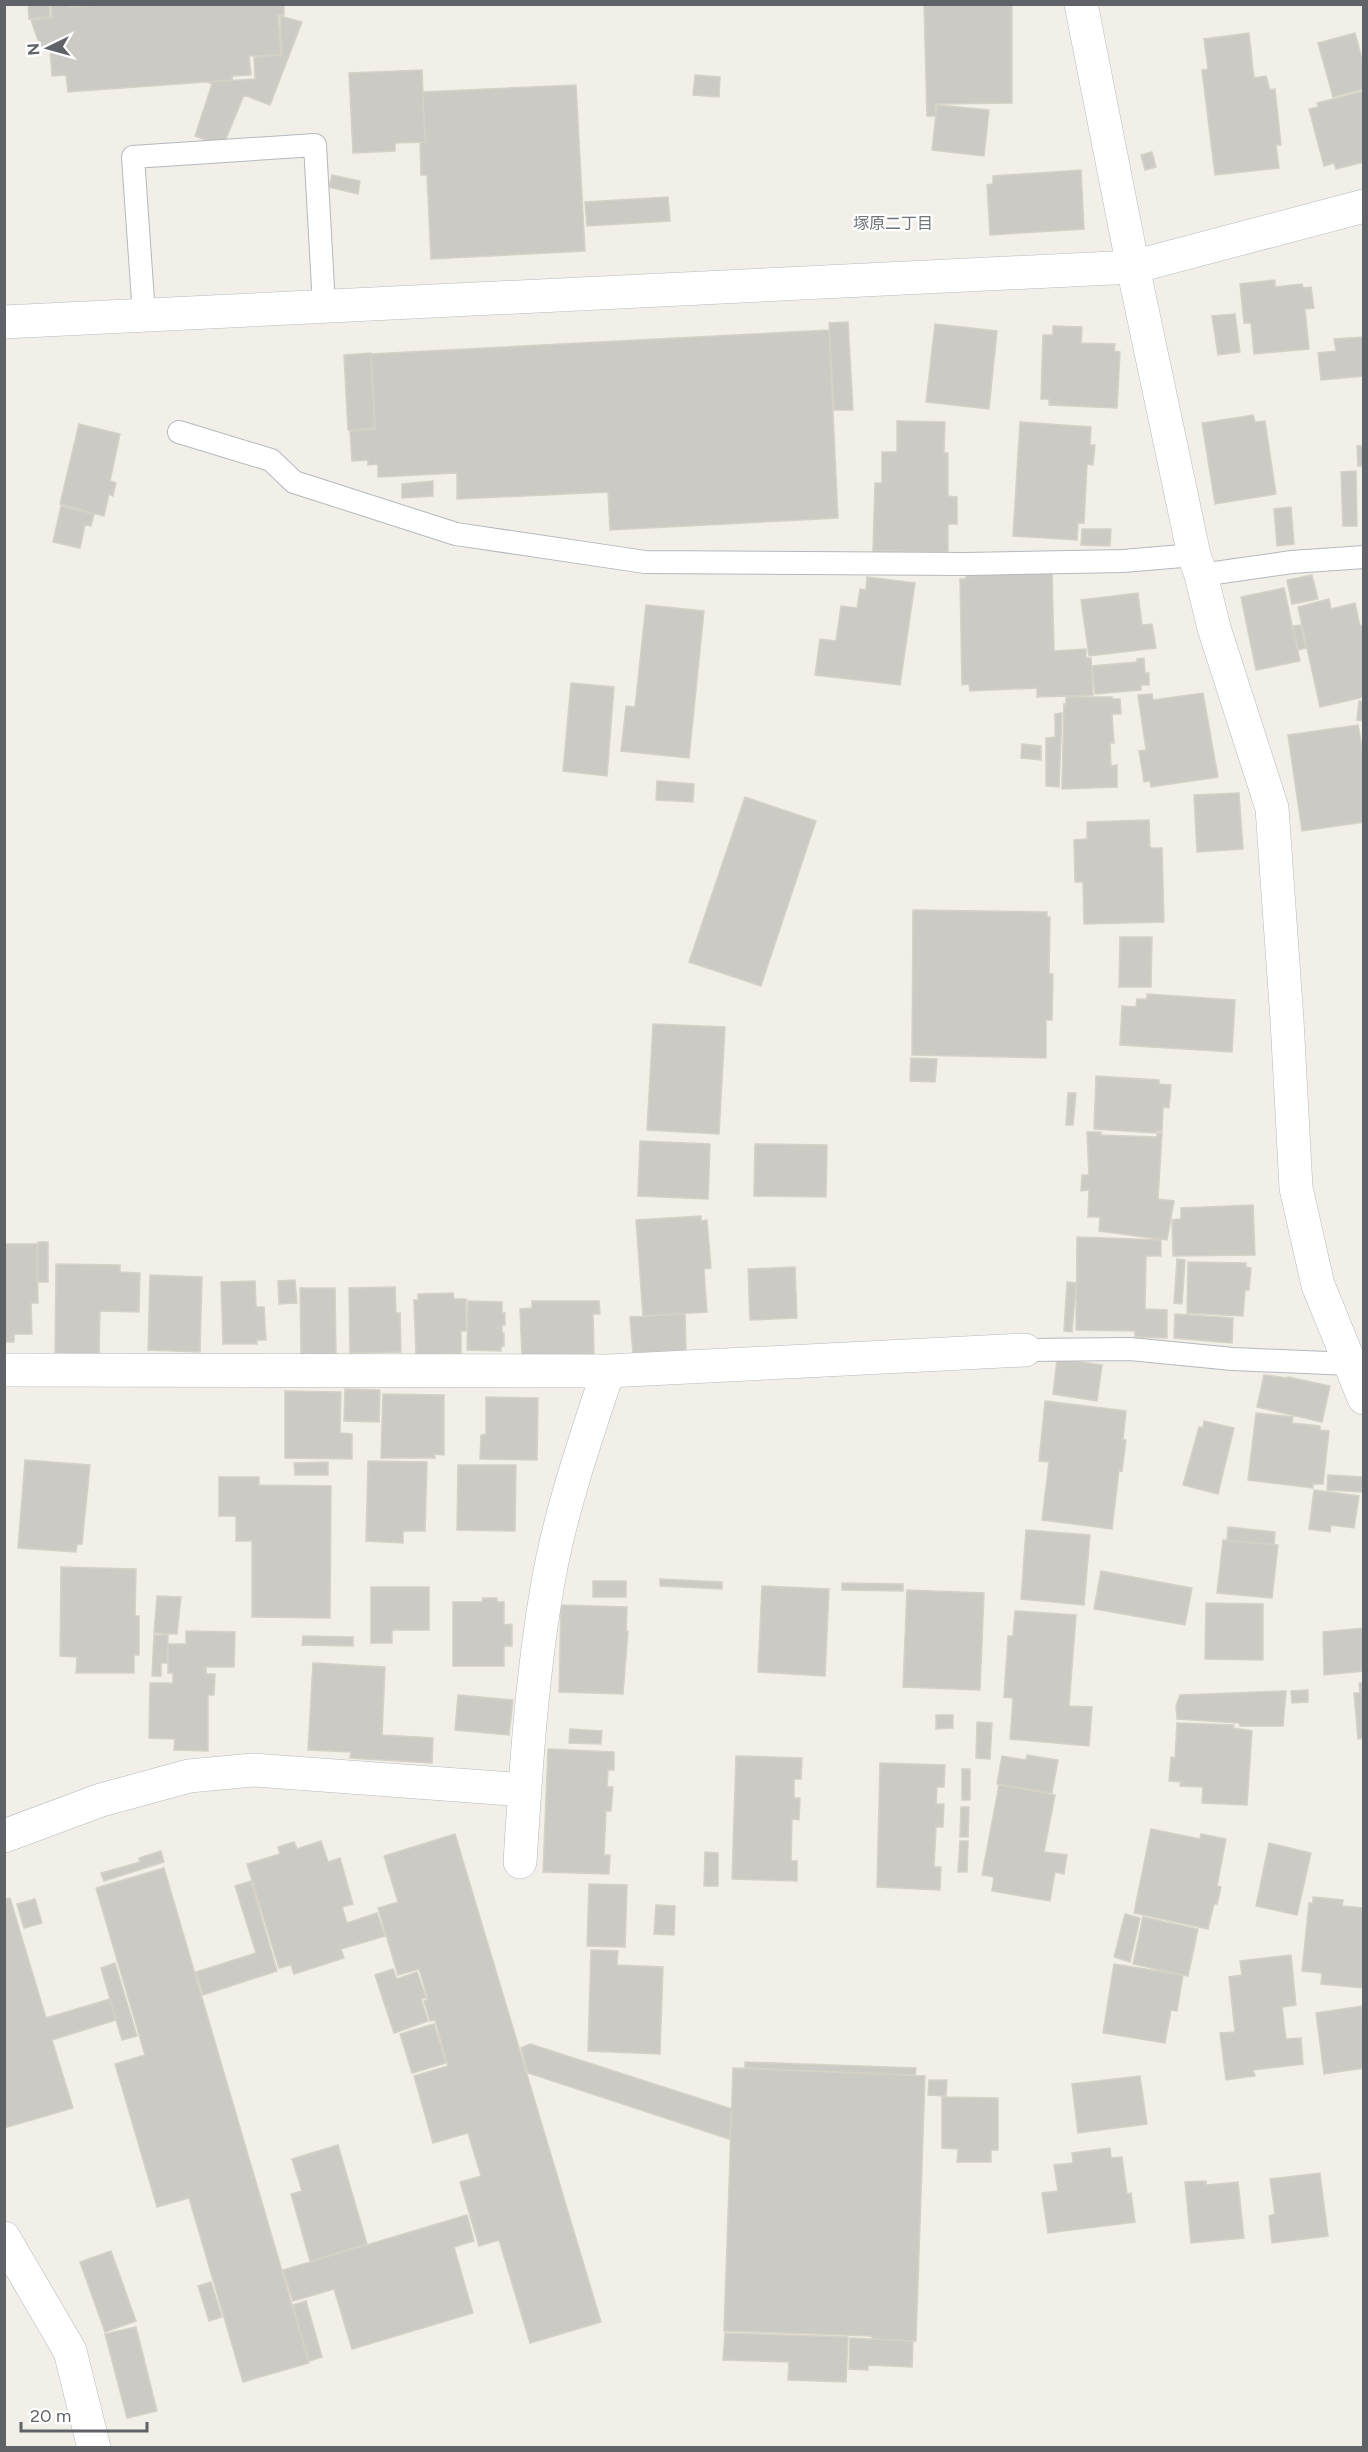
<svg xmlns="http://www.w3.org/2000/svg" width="1368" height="2452" viewBox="0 0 1368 2452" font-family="Figtree,'Noto Sans JP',sans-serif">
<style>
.building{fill:#cccac5;stroke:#d6d1c6;stroke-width:1.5}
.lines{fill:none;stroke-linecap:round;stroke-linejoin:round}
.lane-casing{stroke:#b5b8bc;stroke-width:24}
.street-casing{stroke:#b5b8bc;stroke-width:34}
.secondary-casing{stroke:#b6babf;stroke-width:34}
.lane{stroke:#fff;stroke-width:22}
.street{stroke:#fff;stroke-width:33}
.secondary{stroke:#fff;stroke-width:33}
.labels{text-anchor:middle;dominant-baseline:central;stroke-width:4.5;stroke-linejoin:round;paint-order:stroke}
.neighbourhood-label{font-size:16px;fill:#70757a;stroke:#fff}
</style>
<rect width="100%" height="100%" fill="#f1efe8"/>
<path class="building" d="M28,4h21l1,13 -21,2z
M51,4h19v3l42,-3h172v11h-6l3,40 -32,1 2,19 -19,1v4l-164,12 -2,-17 -14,1 -2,-27h-9l-10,-29 21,-2z
M924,4h88v99l-77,1 1,12h-9z
M280,16l22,6 -32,83 -26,-10 -21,51 -28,-10 17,-52 -5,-2 48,-3 -1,-22 28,-2z
M1249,33l5,45 12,-2 4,14 5,-1 6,56h-5l3,23 -64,7 -13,-105 6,-1 -4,-30z
M1355,33l9,33v23l-31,8 -15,-54z
M422,70l3,72 -30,1v8l-42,2 -4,-80z
M695,75l25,2 -1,20 -26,-2z
M576,85l9,166 -154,8 -4,-84h-6l-1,-32 5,-1 -2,-50z
M1364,91v71l-28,7 -2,-6 -10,3 -15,-57 9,-2 -1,-4z
M937,105l52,5 -5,46 -52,-6z
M1152,152l4,15 -11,3 -4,-15z
M1081,170l3,59 -94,6 -3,-50 6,-1v-8z
M332,175l28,6 -2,13 -29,-7z
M668,197l2,24 -83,5 -2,-24z
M1275,280v7l27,-3 1,4 8,-1 3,21 -9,1 4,40 -55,5 -3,-31h-7l-4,-39z
M1235,314l5,38 -22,3 -6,-39z
M848,322l5,88h-19l-5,-87z
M935,324l62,7 -8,78 -63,-7z
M1053,326l29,1 -1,16 34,1 -1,7 6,1 -3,56 -68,-3v-6h-8l2,-64h10z
M829,330l9,188 -228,12 -2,-38 -151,7v-26l-79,4v-13l-10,1v-5l-16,1 -2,-30 25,-2 -4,-75z
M1364,337v39l-43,4 -3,-27 18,-2 -2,-12z
M371,353l4,75 -27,2 -4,-75z
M1253,415l2,7 10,-1 11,73 -61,10 -13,-81z
M897,421l48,1 -1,31h4v43l9,1v27h-9v28l-75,-1 2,-68h7v-31h15z
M1020,422l71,5 -1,18h5l-2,20 -6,-1 -3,59h-6l-1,17 -64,-4z
M79,424l41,10 -10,47 6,2 -3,13 -4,-2 -5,22 -44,-12z
M1357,446h7v20h-6z
M1356,471l1,55h-14l-2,-54z
M433,481v15l-31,2v-14z
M61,506l33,8 -3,12 -6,-1 -5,23 -27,-6z
M1291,507l3,37 -17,2 -3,-37z
M1082,529h29l-1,17 -29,-1z
M1052,572l2,79 32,-2v9h5l2,37 -56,2v-9l-67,3 -1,-7 -7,1 -2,-106h6v-3z
M1312,575l6,24 -26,5 -5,-24z
M867,577l48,6 -15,102 -85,-10 5,-36 16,2 5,-35 16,2 3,-19 6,1z
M1284,588l16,73 -44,9 -15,-73z
M1138,593l4,32 10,-1 4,24 -67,8 -8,-56z
M1329,599l2,10 24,-6 5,23 4,-1v72l-44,10 -22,-100z
M646,605l58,6 -15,147 -68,-7 5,-45 9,1z
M1301,625l5,23 -8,2 -5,-24z
M1144,658l1,15h4v12h-8v5l-46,4 -3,-28 45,-4v-3z
M571,683l43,4 -7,89 -44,-5z
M1203,693l15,84 -67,10 -1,-6 -6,1 -5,-31 7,-1 -8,-55 14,-1 1,6z
M1066,697h46v2h8l1,15h-9l2,29h-4l1,23 6,-1v22l-55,2 2,-85 2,1z
M1359,701l5,1v19l-7,-1z
M1062,713l-3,74 -13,-1v-48l9,-1v-23z
M1358,725l6,33v64l-62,9 -14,-96z
M1022,744l19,2v14l-20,-2z
M657,781l37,3 -1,18 -37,-2z
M1239,793l4,56 -46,3 -3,-57z
M745,797l71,24 -55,165 -72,-24z
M1149,820l1,28h12l2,74 -80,2 -1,-42h-8l-1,-42 13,-1v-17z
M913,910l134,2v5h3l-1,57h4l-1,46h-6v38l-134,-3z
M1120,937h32l-1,50h-32z
M1147,994l88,6 -3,52 -112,-7 2,-39 14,1 1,-8h10z
M653,1024l72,3 -6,107 -72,-4z
M911,1058l26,1 -2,23 -25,-1z
M1096,1076l63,4v4l12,1 -2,23 -6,-1 -1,24h-6v2l-62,-4z
M1068,1093h8l-3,32h-7z
M1087,1132h14v3l56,2v-4h5l-4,66 16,2 -7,39 -68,-9 1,-14h-12l1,-27 -8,1 1,-16h7z
M640,1141l70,3 -2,55 -70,-3z
M755,1144l72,1 -1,52 -72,-1z
M1253,1205l2,50 -82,1 -1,-36 9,-1v-11z
M701,1216v5l6,-1 4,48 -7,1 3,43 -64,4 -7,-96z
M1077,1237l84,3v16h-15l-1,53 22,1v28l-32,-1v-6l-59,-1z
M38,1242h10v40h-11z
M4,1244h33l1,59h-7l1,31h-18v8h-10z
M1177,1259l8,1 -3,44 -8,-1z
M1188,1262l58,1v4l5,1 -2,22h-4l-2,26 -56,-3z
M56,1264l64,1v7l20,1 -1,39 -39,-1 -1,45h-44z
M795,1267l2,51 -47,2 -2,-51z
M150,1275l52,2 -2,75 -52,-2z
M295,1280l2,23 -18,1 -1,-23z
M255,1281l1,26h8l2,33h-9v4h-34l-2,-62z
M1067,1282l9,1 -4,49 -8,-1z
M395,1287l1,26h4l1,39 -51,1 -1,-65z
M300,1288h35l1,67 -35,1z
M453,1293l1,6h12v32h-5v22l-45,2 -2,-55h4v-6z
M468,1301l34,1v11h3v12h-3v8h2v13h-3v5l-34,-1z
M532,1301h67l1,13h-7l1,41 -72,1 -2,-47 12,-1z
M685,1314l1,37 -53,2 -3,-36z
M1175,1314l58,4 -1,25 -58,-5z
M1057,1359l45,6 -5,36 -44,-7z
M1264,1375l24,3v-1l42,9 -8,36 -65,-15z
M345,1389l35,1 -1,32 -35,-1z
M285,1391l56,1 -1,41 12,1v25l-67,-1z
M383,1394l61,1v60l-10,-1 1,4h-54z
M486,1397l52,1 -1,62 -57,-1 1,-24 5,-1z
M1045,1401l81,10 -3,29h3l-4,31 -3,-1 -7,59 -70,-9 7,-58 -10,-1z
M1256,1413l37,4 -1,6 28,3v4l9,1 -6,53h-10v4l-65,-8z
M1204,1421l30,7 -16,66 -35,-9 16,-58 4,1z
M25,1460l65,5 -8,79h-5l-1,8 -58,-4z
M368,1461l59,1 -2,69h-22v12l-37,-2z
M328,1462v13h-33l-1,-12z
M458,1465h58l-1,66 -58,-1z
M1328,1475l35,2 -1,15 -35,-2z
M219,1477h40v8l72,1 -1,132 -78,-1v-76h-16v-25h-17z
M1314,1490l45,6 -5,32 -23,-3 -1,7 -21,-3z
M1228,1527l47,5 -1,13 -47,-5z
M1026,1530l64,5 -6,70 -63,-6z
M1223,1540l55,5 -6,53 -55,-5z
M61,1567l75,2 -1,47h4v39h-5v18h-58l1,-16 -17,-1z
M1101,1571l91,17 -7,37 -91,-16z
M660,1579l62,3v7l-62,-3z
M593,1581h33v16h-33z
M842,1583l61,1v7l-61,-1z
M762,1586l67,3 -4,87 -67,-4z
M371,1587h58v43h-37v13h-21z
M907,1590l77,3 -4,97 -77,-3z
M157,1596l24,1 -4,37 -23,-1z
M483,1598h14v4h7v23l8,-1v22h-8v20h-51v-64h29z
M1206,1603l57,1v56l-58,-1z
M561,1605l66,2 -1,24h2l-5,63 -64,-2z
M1015,1611l61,4 -7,91 23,1 -3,39 -79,-7 3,-41 -9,-1 4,-61h5z
M1364,1628v43l-40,4 -1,-43z
M186,1631l49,1 -1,35h-28v7h9l-1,21h-6v56l-34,-1 1,-11 -26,-1 1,-55h23v-10h-5v-29h18z
M154,1635h14l-1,28h-6v13h-9z
M303,1636l50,1v9l-51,-1z
M313,1663l72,4 -3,68 51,3 -1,25 -82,-5 1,-6 -43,-2z
M1359,1683h5v55l-6,1 -4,-46h6z
M1308,1690v12l-16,1 -1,-12z
M1286,1691l-3,35h-43l-1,-3 -62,-4 -1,-13 4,-11z
M458,1695l55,5 -4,35 -54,-5z
M936,1715h17v13l-17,1z
M977,1722l15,1 -2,36 -14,-1z
M1177,1723l57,2 -1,3 19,3 -5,74 -45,-2 1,-16 -23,-1 1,-4 -12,-1 2,-24 4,1z
M570,1729l32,2 -1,13 -32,-1z
M548,1749l66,3v18h-6l-1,17h6l-2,24h-5l-2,44h6l-1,19 -66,-2z
M1027,1755l31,5 -6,33 -55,-9 5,-28 24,4z
M736,1756l66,2 -1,21h-7v19h6l-1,22 -7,-1 -1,42h6v20l-65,-2z
M880,1763l65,2 -1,22h-7l-1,17h8l-1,23h-7l-2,40h7l-1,23 -63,-3z
M962,1769h8v31h-8z
M999,1785l56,10 -11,57 23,3 -3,19 -9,-2 -5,29 -58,-10 2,-14 -12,-2z
M961,1807h8l-1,30h-8z
M1151,1829l49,10 1,-5 25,5 -9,47 4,1 -4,17h-3l-6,25 -74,-16z
M455,1834l146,488 -71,21 -31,-103 -20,6 -19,-64 21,-6 -13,-43 -35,10 -19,-67 34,-10 -13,-46 -5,1 -6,-20 4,-2 -9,-30 -21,6 -20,-67 20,-6 -14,-46z
M321,1841l7,21 12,-4 13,46 -11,3 5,16 30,-10 8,23 -44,13 3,9 -50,16 -3,-9 -12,3 -32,-104 33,-10 -2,-7 16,-5 3,7z
M960,1841h8l-1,31h-9z
M1269,1843l42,10 -14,62 -41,-9z
M161,1851l3,11 -60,19 -3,-8 39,-11 -1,-4z
M705,1852l13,1v33h-14z
M164,1868l145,495 -66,19 -54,-184 -32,9 -42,-143 30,-9 -49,-167z
M251,1881l26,90 -74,24 -7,-23 60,-19 -21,-67z
M589,1884l38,1 -2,62 -38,-1z
M1313,1897l30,3 -1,6 22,2v80l-43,-4 1,-11 -20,-2 7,-68h4z
M10,1898l36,120 64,-19 6,21 -64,20 21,68 -69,20v-229z
M35,1899l7,24 -18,5 -7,-24z
M656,1905l19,1 -1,29 -20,-1z
M1125,1914l15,4 -10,44 -16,-5z
M1143,1917l55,12 -10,47 -55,-12z
M591,1950l27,1 -1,14 46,2 -3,87 -72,-3z
M1291,1955l5,50 -14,2 4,32 15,-1 2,26 -50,6 2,6 -29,4 -6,-47 15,-1 -6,-55 13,-2 -2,-14z
M115,1963l22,73 -15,4 -21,-72z
M1114,1964l69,11 -6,36 -6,-1 -6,33 -62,-10z
M393,1969l4,10 20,-7 9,26 -5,1 7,22 -34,12 -19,-58z
M1362,2006l2,62 -40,6 -8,-61z
M434,2024l12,39 -34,10 -12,-39z
M530,2044l202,65 -3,30 -201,-66 -7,-25z
M745,2062l171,6 -1,7 -170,-7z
M733,2068l192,8 -9,265 -44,-2v-3l-148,-5z
M1140,2076l7,48 -69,9 -6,-49z
M929,2080h18l-1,16 -18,-1z
M942,2097l56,1v52h-7v12h-34l1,-13 -16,-1z
M338,2145l29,99 -57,17 -19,-67 11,-3 -10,-32z
M1110,2148l1,10 11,-1 5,37 4,-1 4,29 -87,11 -6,-40 16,-2 -4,-26 19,-2 -1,-10z
M1320,2173l8,63 -56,7 -3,-27 6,-2 -5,-35z
M1206,2181v4l32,-3 6,56 -53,5 -6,-61z
M467,2215l7,26 -20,6 19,66 -121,36 -18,-60 -41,12 -10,-31z
M111,2251l25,70 -31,11 -25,-70z
M211,2282l11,35 -13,4 -11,-35z
M306,2301l16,56 -13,4 -16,-56z
M136,2327l21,84 -30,7 -22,-84z
M725,2333l123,4 -2,45 -58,-2 1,-18 -66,-2z
M850,2338l63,3 -1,26 -44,-2v5l-19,-1z"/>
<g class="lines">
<defs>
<path id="lane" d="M144,315l-11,-158 182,-12 9,161
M179,432l92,28 23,22 162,52 189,28 322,2 156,-3 71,-6
M1201,575l91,-13 72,-5
M1025,1350l105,-1 103,10 117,5"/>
<path id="street" d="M4,1370l604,1 417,-21
M4,1836l97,-36 88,-24 64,-6 272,20
M520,1862c6,-95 12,-191 29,-285 13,-71 37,-139 59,-206
M4,2238l66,113 24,97"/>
<path id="secondary" d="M1081,4l52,263 61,288 7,20 13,53 58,180 15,212 9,168 22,97 46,113
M4,322l1129,-55 231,-61"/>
</defs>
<use href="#lane" class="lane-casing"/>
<use href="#street" class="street-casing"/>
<use href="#secondary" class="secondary-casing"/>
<use href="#lane" class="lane"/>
<use href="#street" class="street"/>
<use href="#secondary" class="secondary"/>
</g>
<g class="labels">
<g class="neighbourhood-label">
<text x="893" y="223">塚原二丁目</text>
</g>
</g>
<rect width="1368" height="2452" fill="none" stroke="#5f6368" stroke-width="12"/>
<g transform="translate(48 48) rotate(265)" stroke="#ffffff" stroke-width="4.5" paint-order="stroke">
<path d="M0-4.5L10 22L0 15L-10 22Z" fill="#5f6368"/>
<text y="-9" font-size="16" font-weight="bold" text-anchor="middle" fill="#5f6368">N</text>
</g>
<path d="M21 2422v9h126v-9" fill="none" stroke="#5f6368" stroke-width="3"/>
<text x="30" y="2422" font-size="18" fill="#5f6368" stroke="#ffffff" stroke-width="4.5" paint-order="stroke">20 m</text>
</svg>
